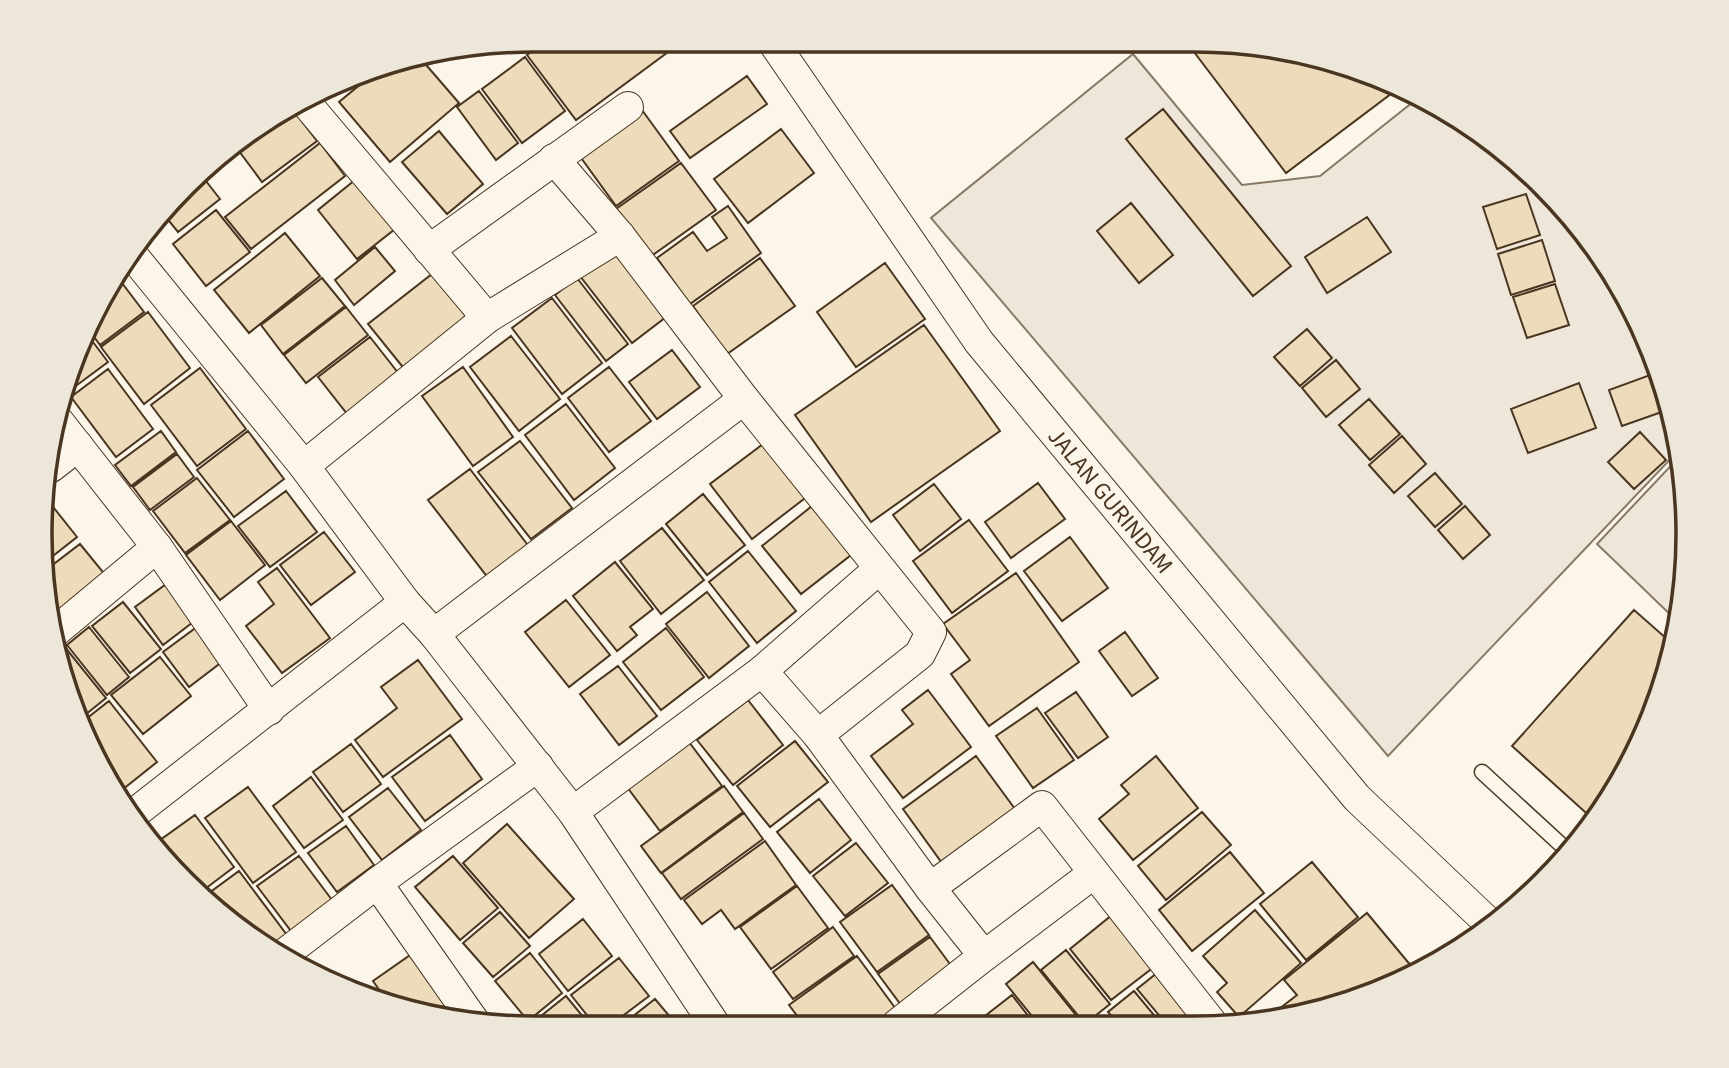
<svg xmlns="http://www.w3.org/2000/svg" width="1729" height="1068" viewBox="0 0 1729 1068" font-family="'Source Sans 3',sans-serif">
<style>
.green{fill:#ede6d9;stroke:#887966;stroke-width:2}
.building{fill:#ecdcbc;stroke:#4a3520;stroke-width:2}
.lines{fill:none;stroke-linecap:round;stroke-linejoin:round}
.service-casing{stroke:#4a3520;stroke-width:17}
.minor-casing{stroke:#4a3520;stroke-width:32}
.service{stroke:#fbf6e9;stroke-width:14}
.minor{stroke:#fbf6e9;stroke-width:30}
.labels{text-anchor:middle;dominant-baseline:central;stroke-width:5;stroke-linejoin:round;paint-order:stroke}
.street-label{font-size:24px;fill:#4a3520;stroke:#fbf6e9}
.rim{fill:none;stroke:#4a3520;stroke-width:3.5}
</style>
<rect width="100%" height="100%" fill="#fbf6e9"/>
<path class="green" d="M1133,54l109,131 78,-9 98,-78 77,44 40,37 46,69 44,45 37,82 18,74 -292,307 -457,-538z
M1681,455l3,14 4,97 -10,56 -81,-78z"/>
<path class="building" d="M534,40h8l-16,12 -7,-9z
M547,40l136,1 -107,79 -49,-65z
M1188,44h71l125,34 16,9 -114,86z
M525,57l40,54 -43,32 -40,-54z
M421,59l38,44 -69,59 -51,-60 45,-37z
M747,76l20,28 -77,54 -20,-27z
M479,91l39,52 -22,17 -39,-53z
M1163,109l128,157 -38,30 -127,-157z
M293,110l24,31 -55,41 -29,-39z
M642,110l37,51 -63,45 -37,-51z
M781,129l33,44 -66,50 -34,-44z
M439,131l44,53 -36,30 -45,-52z
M320,143l25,33 -94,73 -26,-32z
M681,163l35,47 -66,47 -34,-48z
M202,176l18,23 -42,33 -13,-16z
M355,180l40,49 -38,30 -39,-49z
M1526,194l14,41 -43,14 -14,-42z
M1131,203l42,52 -34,28 -42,-52z
M728,206l33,47 -71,51 -33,-46 36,-26 14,19 20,-13 -15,-21z
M216,210l34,42 -44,34 -33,-42z
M1367,217l24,35 -64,41 -22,-36z
M285,233l35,43 -71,57 -35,-43z
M1542,240l13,41 -44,14 -13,-41z
M375,247l20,24 -41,34 -19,-25z
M614,250l52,67 -34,26 -52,-67z
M760,258l35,48 -68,48 -34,-48z
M124,259l9,11 -23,18z
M885,263l40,56 -69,48 -39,-55z
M432,274l38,47 -64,50 -38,-47z
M322,278l23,28 -62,48 -22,-29z
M577,278l51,66 -22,17 -51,-66z
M122,283l22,29 -44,33 -11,-15 17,-35z
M1555,284l14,41 -42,13 -14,-41z
M552,298l50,65 -40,31 -50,-66z
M346,307l22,28 -62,48 -22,-28z
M148,312l42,56 -46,36 -43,-57z
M924,325l76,106 -129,91 -76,-107z
M1307,329l25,29 -32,28 -26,-29z
M87,334l21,28 -43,32 1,-18z
M511,336l49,63 -41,32 -49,-64z
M370,337l29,37 -51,41 -30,-38z
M672,350l28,37 -43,32 -28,-37z
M1336,360l24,29 -34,28 -24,-29z
M463,367l50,70 -40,29 -51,-70z
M609,367l42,54 -42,31 -41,-54z
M200,368l46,61 -49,37 -46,-61z
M108,369l45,60 -37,28 -45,-60z
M1661,371l9,38 -48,17 -13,-36z
M1579,383l17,45 -68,25 -17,-44z
M1369,399l31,35 -30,26 -31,-35z
M566,404l49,64 -41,32 -49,-65z
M161,431l15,21 -45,34 -16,-21z
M248,431l36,48 -50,38 -37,-47z
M1640,432l26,28 -32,29 -26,-27z
M1402,436l24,28 -32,29 -25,-28z
M520,441l52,67 -41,31 -53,-67z
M767,441l42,54 -57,44 -42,-55z
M177,454l17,23 -44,33 -17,-23z
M470,469l60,79 -41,31 -61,-79z
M1435,473l27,31 -27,23 -27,-31z
M197,478l33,42 -45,33 -32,-42z
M1038,483l27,36 -54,39 -26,-36z
M934,484l27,35 -41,32 -27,-36z
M286,491l31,41 -47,35 -32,-41z
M703,494l42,51 -38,30 -41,-51z
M46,498l31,39 -28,22 -6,-7 -3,-18z
M812,506l39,49 -50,39 -39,-48z
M1465,506l25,29 -27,24 -25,-29z
M969,520l39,51 -56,42 -39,-52z
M231,521l34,44 -45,35 -34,-45z
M662,528l42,52 -43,34 -41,-53z
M324,532l31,40 -44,33 -31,-40z
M1070,537l38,51 -46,33 -38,-50z
M80,544l27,33 -53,41 -8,-48z
M748,551l48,60 -39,32 -48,-61z
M615,562l38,47 -23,18 7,8 -20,16 -44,-55z
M277,568l53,70 -48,35 -36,-47 28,-22 -16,-22z
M1016,573l63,89 -90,64 -38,-52 19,-14 -27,-36z
M169,582l28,37 -34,26 -28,-38z
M707,592l42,54 -40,32 -43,-54z
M566,600l44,55 -41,32 -44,-55z
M123,602l38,47 -31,24 -38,-47z
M1634,610l41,36 -3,15 -34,91 -43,69 -83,-75z
M201,624l26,34 -38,29 -26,-35z
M89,627l40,50 -22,18 -40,-50z
M666,628l38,49 -43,33 -38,-48z
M1125,632l33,46 -26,18 -33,-45z
M64,646l42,52 -26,21 -14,-27 -7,-42z
M160,657l31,39 -48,38 -32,-39z
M418,660l44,59 -79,58 -28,-37 42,-32 -16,-21z
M618,666l39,50 -38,29 -39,-51z
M928,690l43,57 -68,51 -32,-42 42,-32 -11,-14z
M1076,692l32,45 -30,21 -33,-45z
M748,700l35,45 -50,40 -36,-45z
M109,701l48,61 -40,32 -36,-71z
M1037,708l37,52 -41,28 -37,-52z
M450,735l32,44 -57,42 -33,-44z
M795,741l33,41 -58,45 -33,-41z
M689,742l33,44 -62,45 -33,-44z
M351,744l30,40 -38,28 -30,-40z
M976,756l39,53 -73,54 -39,-54z
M1156,756l42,52 -65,52 -34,-41 30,-25 -8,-9z
M311,777l32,43 -39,28 -31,-42z
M724,786l19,26 -82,61 -20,-27z
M248,787l48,65 -43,31 -48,-65z
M388,788l33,42 -39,30 -33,-43z
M819,799l32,41 -41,33 -33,-41z
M1202,812l29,33 -65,55 -28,-34z
M744,813l19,26 -82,60 -19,-26z
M195,815l39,52 -33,25 -45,-49z
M507,824l67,75 -45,39 -66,-75z
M346,826l28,39 -37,27 -29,-39z
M765,841l31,44 -61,44 -14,-19 -19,14 -18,-24z
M856,843l32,40 -43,33 -32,-40z
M1230,852l34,41 -72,58 -33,-41z
M299,856l36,48 -41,31 -37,-49z
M453,856l45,52 -38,32 -45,-53z
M1312,862l46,55 -52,43 -46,-56z
M239,871l51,68 -15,11 -41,-24 -29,-30z
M892,885l37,50 -52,37 -37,-50z
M797,886l31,42 -57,41 -31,-42z
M1255,910l46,53 -62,54 -22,-25 10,-9 -24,-27z
M1117,911l42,52 -48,37 -41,-51z
M500,912l30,34 -37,31 -30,-34z
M1367,913l50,60 -64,29 -74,14 -4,-4 22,-17 -13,-15z
M583,919l29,37 -44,35 -29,-37z
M833,927l21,29 -61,43 -20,-27z
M930,937l28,38 -51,38 -29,-39z
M1066,950l44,54 -25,20 -44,-54z
M416,951l35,50 -18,13 -46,-13 -14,-20z
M530,953l32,40 -34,28 -33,-40z
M857,956l44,60 -12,9h-85l-15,-20z
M619,958l30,38 -37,28h-18l-23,-29z
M1033,962l51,63 -1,1h-43l-34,-42z
M1162,969l48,58 -42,-1 -31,-37z
M1134,991l29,35h-43l-12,-14z
M1012,995l24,31h-64z
M566,996l23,28h-58z
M655,999l21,25h-53z"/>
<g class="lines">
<defs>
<path id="service" d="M1482,772l88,81"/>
<g id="minor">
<path id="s1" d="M773,42l206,300 378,456 135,128"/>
<path d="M306,103l181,215"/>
<path d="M554,159l66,77 124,163 187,233 -11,22 -102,81"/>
<path d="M429,250l199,-143"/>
<path d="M130,252l174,214 101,136 29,32 139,178 142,213"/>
<path d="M59,422l98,125 112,163"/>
<path d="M304,466l183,-148 133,-82"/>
<path d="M51,467l27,-21"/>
<path d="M56,631l101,-84"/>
<path d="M434,634l310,-235"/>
<path d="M762,671l56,64 112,153 54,68 -88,69"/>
<path d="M573,812l189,-141 117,-102"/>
<path d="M131,816l274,-214"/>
<path d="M377,883l99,141"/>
<path d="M930,888l112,-82 173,221"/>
<path d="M283,955l94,-72 161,-117"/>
<path d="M984,956l110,-83"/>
</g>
</defs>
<use href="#service" class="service-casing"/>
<use href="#minor" class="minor-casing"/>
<use href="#service" class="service"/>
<use href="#minor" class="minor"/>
</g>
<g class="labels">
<g class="street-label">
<text stroke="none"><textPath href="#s1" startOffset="570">JALAN GURINDAM</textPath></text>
</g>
</g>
<path d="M0 0H1729V1068H0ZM534 52H1194A482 482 0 0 1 1676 534V534A482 482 0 0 1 1194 1016H534A482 482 0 0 1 52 534V534A482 482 0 0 1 534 52Z" fill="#ede7d9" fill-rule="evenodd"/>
<path class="rim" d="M534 52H1194A482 482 0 0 1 1676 534V534A482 482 0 0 1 1194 1016H534A482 482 0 0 1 52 534V534A482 482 0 0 1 534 52Z"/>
</svg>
